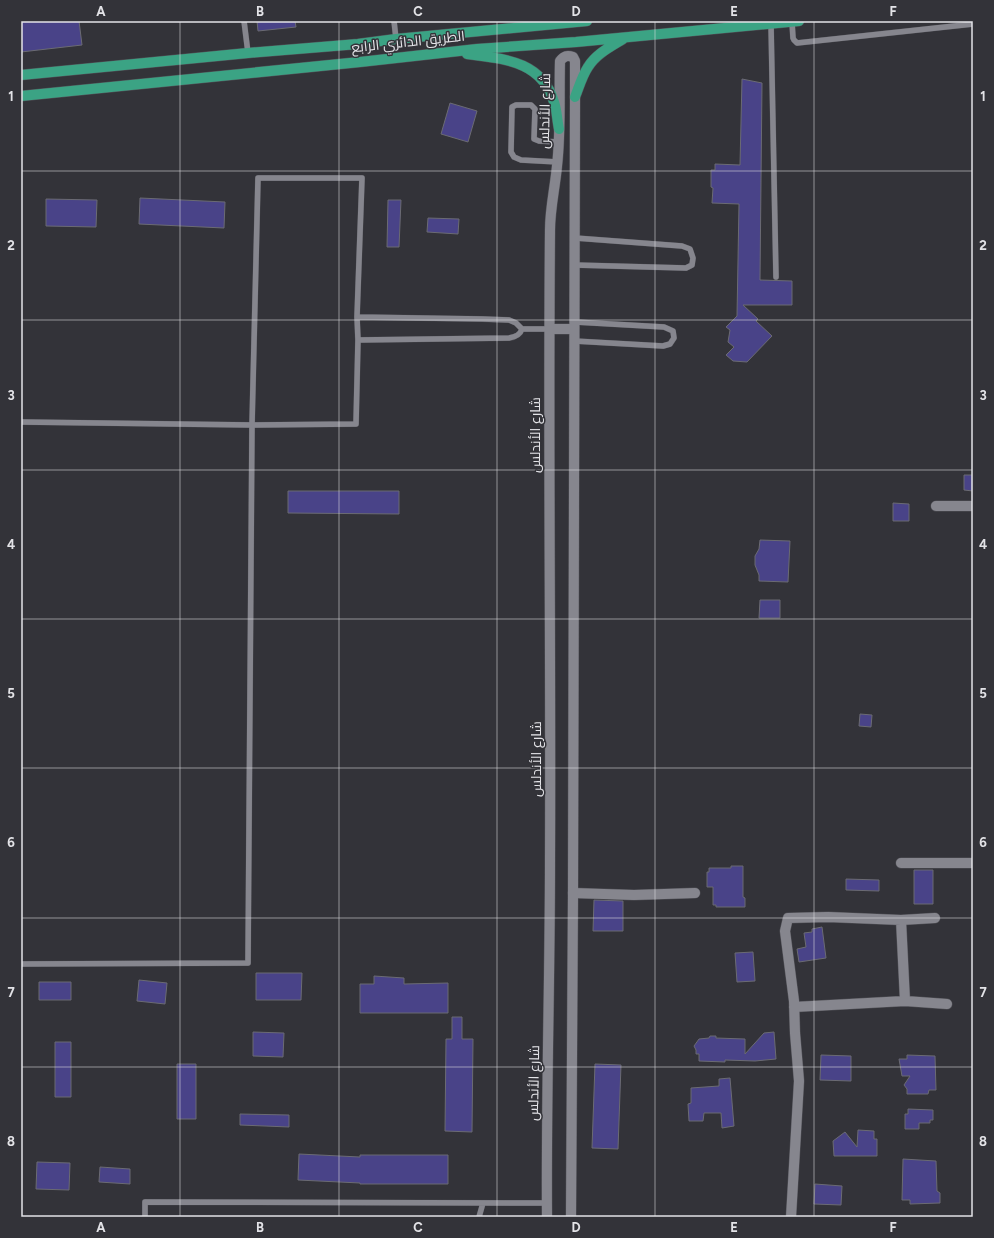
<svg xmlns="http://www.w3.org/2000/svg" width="994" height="1238" viewBox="0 0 994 1238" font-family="Figtree,Cairo,sans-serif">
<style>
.building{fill:#494388;stroke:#6b6b73}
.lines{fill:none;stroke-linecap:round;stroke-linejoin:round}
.service-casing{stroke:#525258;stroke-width:6}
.minor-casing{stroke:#525258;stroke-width:11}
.secondary-casing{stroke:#525258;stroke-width:11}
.primary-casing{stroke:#525258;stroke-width:11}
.service{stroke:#86868e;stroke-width:5.5}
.minor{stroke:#86868e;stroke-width:10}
.secondary{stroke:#86868e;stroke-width:10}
.primary{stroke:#3ba384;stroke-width:10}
.grid{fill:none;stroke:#e3e3e7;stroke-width:1;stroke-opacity:0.55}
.labels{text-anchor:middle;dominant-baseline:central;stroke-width:3;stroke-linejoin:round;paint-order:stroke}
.street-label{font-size:14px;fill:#e3e3e7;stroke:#333339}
.neatline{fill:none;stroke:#e3e3e7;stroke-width:1.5}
.grid-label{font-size:13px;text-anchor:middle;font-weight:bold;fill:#e3e3e7}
</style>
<rect width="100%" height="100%" fill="#333339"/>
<path class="building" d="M21,21h58l3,24 -61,7z
M257,21h38l1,6 -38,4z
M742,79l20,4 -2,197 32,1v24h-49l15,14 -2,2 16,15 -25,26 -14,-1 -7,-6 8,-8 -6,-5 2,-12 -4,-3 11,-11 2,-112 -27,-1 1,-15 -2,-1v-17h4v-6l25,1z
M450,103l27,8 -9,31 -27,-8z
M140,198l85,4 -1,26 -85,-4z
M46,199l51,1 -1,27 -50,-1z
M388,200h13l-2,47h-12z
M428,218l31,1 -1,15 -31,-2z
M964,475h9v16l-9,-1z
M288,491h111v23l-111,-1z
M893,503l16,1v17h-16z
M760,540l30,1 -2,41 -29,-1v-6l-4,-10v-9l4,-7z
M760,600h20v18h-21z
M860,714l12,1 -1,12 -12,-1z
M731,866h12v31l2,1v9h-29v-2h-3v-18h-6v-15h2v-4h22z
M914,870h19v34h-19z
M846,879l33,1v11l-33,-1z
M594,900l29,1v30h-30z
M822,927l4,31 -27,4 -2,-13 9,-2 -2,-14 8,-1v-3z
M753,952l2,29 -18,1 -2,-29z
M256,973h46l-1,27h-45z
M374,976l30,2v6l44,-1v30h-88v-29h14z
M139,980l28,3 -2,21 -28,-3z
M39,982h32v18h-32z
M452,1017h10v22h11l-1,93 -27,-1 1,-92h6z
M253,1032l31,1 -1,24 -30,-1z
M774,1032l2,27 -21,2 -30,-1v2l-26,-1v-7h-3v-4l-2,-4 5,-7 10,-1 1,-2h6v2l29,1v15l19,-21z
M55,1042h16v55h-16z
M821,1055l30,1v25l-31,-1z
M907,1055l28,1 1,34h-7l-1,4h-21v-5l-3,-4 6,-9h-8l-3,-17h8z
M177,1064h19v55h-19z
M595,1064l26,1 -3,84 -26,-1z
M730,1078l4,48 -12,2 -1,-15h-17l-1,8h-14l-1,-17 3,-1v-15l28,-2v-7z
M908,1109l25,1v10h-3v3h-11v6h-14v-15h3z
M240,1114l49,1v12l-49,-2z
M858,1130l16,1v8h3v17h-43l-1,-15 12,-9 12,15z
M299,1154l61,3v-2h88v29h-88v-1l-62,-3z
M903,1159l33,2 1,30 3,2v10l-30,1v-4h-8z
M37,1162l33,1 -1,27 -33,-1z
M100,1167l30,2v15l-31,-2z
M815,1184l27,2 -1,19 -27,-1z"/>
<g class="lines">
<defs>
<path id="service" d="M244,21l4,32
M394,21l2,18
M792,22l1,16 1,2 3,3 176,-19
M771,24l5,253
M558,162l-37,-2 -7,-3 -3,-5 1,-45 4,-2h15l4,4 -1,30 5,2 20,1
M574,265l112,3 6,-3 1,-7 -3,-9 -8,-3 -107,-8
M357,317l125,2 27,1 7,3 6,6h27
M358,340l151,-2c7,-1 11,-3 13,-9
M574,341l89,5 7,-2 4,-6 -1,-7 -9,-4 -89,-5
M21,422l231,3 104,-1 2,-84 -1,-23 5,-139h-104l-6,247 -4,538 -227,1
M145,1217v-15l402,1
M479,1217l4,-14"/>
<path id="minor" d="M936,506h37
M901,863h72
M573,893l61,2 61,-2
M905,1001l42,3
M794,1007l111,-6 -4,-81
M791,1217l8,-136 -4,-48 -1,-32 -9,-70 3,-13 40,-1 73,3 34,-2"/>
<path id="secondary" d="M549,329h25
M547,1217c-1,-119 3,-238 3,-357 1,-210 -2,-420 0,-630 0,-22 5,-42 7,-64 4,-35 2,-70 3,-105 4,-5 7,-6 13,-4l2,4v36l-2,796 -2,324"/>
<path id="primary" d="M467,54c36,5 74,6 87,48 3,8 3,18 5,27
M21,75l227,-22 110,-9 38,-5 191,-18
M21,96l339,-34 117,-13 99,-7 223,-21
M575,97c4,-10 7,-21 13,-30 8,-13 22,-20 35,-28"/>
</defs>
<use href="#service" class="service-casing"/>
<use href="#minor" class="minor-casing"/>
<use href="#secondary" class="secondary-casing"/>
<use href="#primary" class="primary-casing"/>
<use href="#service" class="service"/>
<use href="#minor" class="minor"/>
<use href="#secondary" class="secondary"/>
<use href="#primary" class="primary"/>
</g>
<path class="grid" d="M180,21v1196M339,21v1196M497,21v1196M655,21v1196M814,21v1196M21,171h952M21,320h952M21,470h952M21,619h952M21,768h952M21,918h952M21,1067h952"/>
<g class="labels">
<g class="street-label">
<text transform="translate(408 42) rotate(-6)">الطريق الدائري الرابع</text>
<text transform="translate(545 111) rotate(-89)">شارع الأندلس</text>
<text transform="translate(535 435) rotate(-90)">شارع الأندلس</text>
<text transform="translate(536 759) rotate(-90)">شارع الأندلس</text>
<text transform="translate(534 1083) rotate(-89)">شارع الأندلس</text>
</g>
</g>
<rect width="994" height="1238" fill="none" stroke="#333339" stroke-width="44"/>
<rect x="22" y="22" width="950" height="1194" class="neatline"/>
<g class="grid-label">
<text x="101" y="16">A</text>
<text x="260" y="16">B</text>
<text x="418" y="16">C</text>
<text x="576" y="16">D</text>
<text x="734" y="16">E</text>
<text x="893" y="16">F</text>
<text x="11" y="101">1</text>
<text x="983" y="101">1</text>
<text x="11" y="250">2</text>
<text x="983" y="250">2</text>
<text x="11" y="400">3</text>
<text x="983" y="400">3</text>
<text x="11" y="549">4</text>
<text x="983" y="549">4</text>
<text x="11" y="698">5</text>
<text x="983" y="698">5</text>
<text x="11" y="847">6</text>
<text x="983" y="847">6</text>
<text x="11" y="997">7</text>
<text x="983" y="997">7</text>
<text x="11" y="1146">8</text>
<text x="983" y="1146">8</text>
<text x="101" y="1232">A</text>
<text x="260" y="1232">B</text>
<text x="418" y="1232">C</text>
<text x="576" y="1232">D</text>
<text x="734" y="1232">E</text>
<text x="893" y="1232">F</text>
</g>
</svg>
